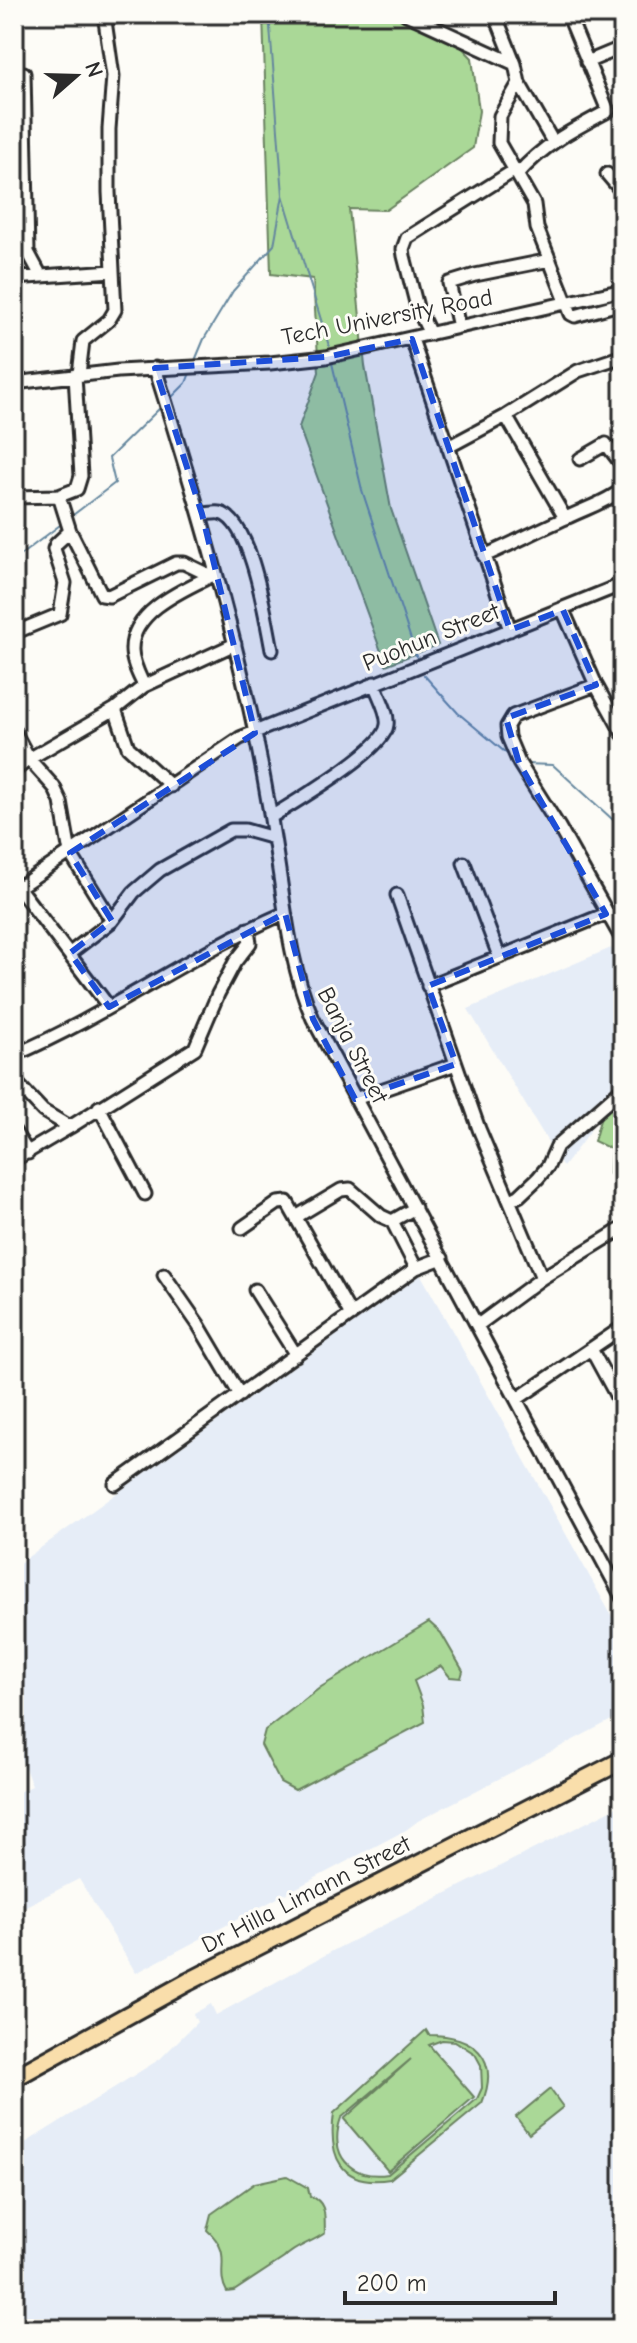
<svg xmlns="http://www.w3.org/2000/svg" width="637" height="2343" viewBox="0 0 637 2343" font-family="'Comic Neue',sans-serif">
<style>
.built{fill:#e6edf7}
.green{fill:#aad897;stroke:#6a8261;stroke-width:2;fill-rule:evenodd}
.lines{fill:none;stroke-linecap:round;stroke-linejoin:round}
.stream{stroke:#65879e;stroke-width:2}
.minor-casing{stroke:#2b2b2b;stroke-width:17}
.highway-casing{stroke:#2b2b2b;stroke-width:22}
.minor{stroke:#fdfcf7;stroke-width:11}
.highway{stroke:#f9deab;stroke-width:16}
.marked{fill:#1d4ed8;fill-opacity:0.2;stroke:#1d4ed8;stroke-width:6;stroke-dasharray:16 10;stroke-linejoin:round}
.labels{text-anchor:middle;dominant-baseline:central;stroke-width:6;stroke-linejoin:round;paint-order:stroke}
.street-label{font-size:24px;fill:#2b2b2b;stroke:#fdfcf7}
</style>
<rect width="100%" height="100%" fill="#fdfcf7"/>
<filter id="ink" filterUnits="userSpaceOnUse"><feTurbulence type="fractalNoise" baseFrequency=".0125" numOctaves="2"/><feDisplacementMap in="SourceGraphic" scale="16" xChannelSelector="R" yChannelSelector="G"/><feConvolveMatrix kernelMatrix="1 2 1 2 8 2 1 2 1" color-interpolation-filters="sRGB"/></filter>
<g filter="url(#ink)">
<path class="built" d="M611,948l12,22v114l-19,13 -15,36 -26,34 -95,-158z
M421,1275l193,345 9,24v70l-205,107 -12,9 -270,143 -57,-94 -65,33v-118l18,-8 -18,-46v-173z
M623,1804v525h-609v-179l146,-91 37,-37 -4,-8 18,-10 5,11 122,-67z"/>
<path class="green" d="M263,14h167l42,44 7,53 -6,37 -87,62 -37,-1 16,157 26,143 47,136 -52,20 -87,-238 20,-55 -6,-93 -42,-5z
M623,1090v91l-13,-7 1,-25 -17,-8 8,-28z
M429,1622l12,11 22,38 -2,7 -11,-1 -9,-11 -27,15 9,24 2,17 -130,68 -15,-8 -19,-37 4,-15 56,-43z
M426,2030l3,5c44,0 72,22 53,68l-92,76c-50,8 -62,-23 -56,-66zM442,2040l13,1 20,13 6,11 1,23 -5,11 -89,75c-38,6 -60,-20 -47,-56l70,-59 -67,60 44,52 86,-74 -45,-52z
M550,2089l13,18 -34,27 -13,-17z
M287,2176l21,12 2,8c18,6 14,22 15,37 -14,10 -30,13 -41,25l-50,33 -7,1c-13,-23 8,-37 -20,-62l4,-16 44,-31z"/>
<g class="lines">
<path class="stream" d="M269,14l14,181 46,151
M194,363l10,-24 29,-48 41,-46 9,-50
M332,363l30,127 55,168
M170,399l16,-16 4,-10
M69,518l46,-35 -6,-25 53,-52
M14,560l50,-38
M424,675l34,38 54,45
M525,764l28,1 70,64"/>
<defs>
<path id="minor" d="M406,14l109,50 4,19 -19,33 -1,27 35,61 3,24 34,86 4,2 48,-13
M495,14l20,50
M105,20l16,-6
M587,62l36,-15
M14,74l10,-1 4,179 13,24
M519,83l34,59
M518,174c25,-29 56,-45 90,-63l-40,-97
M607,174l16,19
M14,278l98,-7
M459,327l-10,-44 26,-8 75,-15
M430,334l-13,-27 -13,-51 -1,-7 4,-11 108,-68
M412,339l98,291
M155,368c38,121 74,241 100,365 10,48 18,96 25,144 7,49 13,96 33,142l310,580
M79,374l4,-33 26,-21 6,-10 -6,-118v-63l4,-53 -9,-62
M14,383l104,-12 152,-8 56,-6 297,-67
M14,405l4,-22
M506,416l59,102
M448,447l58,-31 72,-45 45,-15
M580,459l26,-15 17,22
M59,496l18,-7 4,-13 -6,-101
M14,497l45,-1 11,35 32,64 7,1 67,-33h8l27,13
M202,514c5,0 13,-2 18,-1 32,8 46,108 52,137
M484,556c28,-12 54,-26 82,-38 20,-10 39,-15 57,-29
M563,610l33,75 27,49
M14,633l46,-19 5,-31 -11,-34 2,-5 14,-13
M596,685l-83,31 -6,10 1,11 11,26 40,64 64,114
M144,686c-5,-11 -12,-24 -12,-36 -1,-39 53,-61 81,-75
M115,709l13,38 43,39
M14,731l15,28 25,28 7,15 9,51 42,68
M14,771l15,-12 86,-50 29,-23 91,-42
M271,817c22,-14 114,-67 116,-92 2,-12 -9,-30 -13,-42
M464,863l35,93
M15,883l94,124
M19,887l221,-149 383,-154
M397,895l82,234 63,149
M70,953l42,-32 22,-29 26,-22 71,-40h14l29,8
M428,986l178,-72
M14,1055c94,-40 178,-102 271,-142
M14,1080l29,31 27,16 125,-79 23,-54 17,-32 15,-19 -2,-14
M355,1099l101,-35
M99,1107l46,87
M14,1131l14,22
M14,1160l56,-33
M511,1200l8,-4 19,-18 10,-12 9,-20 66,-58
M296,1217l45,-27 9,-1 31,27 11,5 23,-13
M392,1221l24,47
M242,1228l36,-25 9,-1 64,113
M164,1275l34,49 42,71
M255,1290l41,65
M478,1325l64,-47 81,-50
M591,1349l24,44 8,18
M517,1399l106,-72
M115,1484l301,-216 26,-10"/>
<path id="highway" d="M14,2078l174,-96 435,-222"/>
</defs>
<use href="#minor" class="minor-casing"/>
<use href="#highway" class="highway-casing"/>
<use href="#minor" class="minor"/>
<use href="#highway" class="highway"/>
</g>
</g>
<path class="marked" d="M412,339l98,291 53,-20 33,75 -90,33 13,45 87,151 -178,72 28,78 -101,35 -42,-80 -28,-106 -176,94 -39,-54 42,-32 -42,-68 185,-120 -53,-219 -47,-146 171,-11z"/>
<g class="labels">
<g class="street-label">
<text transform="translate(387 317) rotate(-11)">Tech University Road</text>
<text transform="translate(431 637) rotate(-22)">Puohun Street</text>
<text transform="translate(353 1045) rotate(63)">Banja Street</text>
<text transform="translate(306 1894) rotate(-27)">Dr Hilla Limann Street</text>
</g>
</g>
<rect width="637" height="2343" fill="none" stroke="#fdfcf7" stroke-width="48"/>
<rect x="24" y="24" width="589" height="2295" fill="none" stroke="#2b2b2b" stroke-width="3" filter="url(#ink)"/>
<g transform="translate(76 76) rotate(70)" stroke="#fdfcf7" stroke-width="6" paint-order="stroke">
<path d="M0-6L14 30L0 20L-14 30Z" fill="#2b2b2b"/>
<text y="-12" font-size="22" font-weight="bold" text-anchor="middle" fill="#2b2b2b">N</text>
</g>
<path d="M345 2291v12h210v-12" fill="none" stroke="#2b2b2b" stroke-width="4"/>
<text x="357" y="2291" font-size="24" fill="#2b2b2b" stroke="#fdfcf7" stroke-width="6" paint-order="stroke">200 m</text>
</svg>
